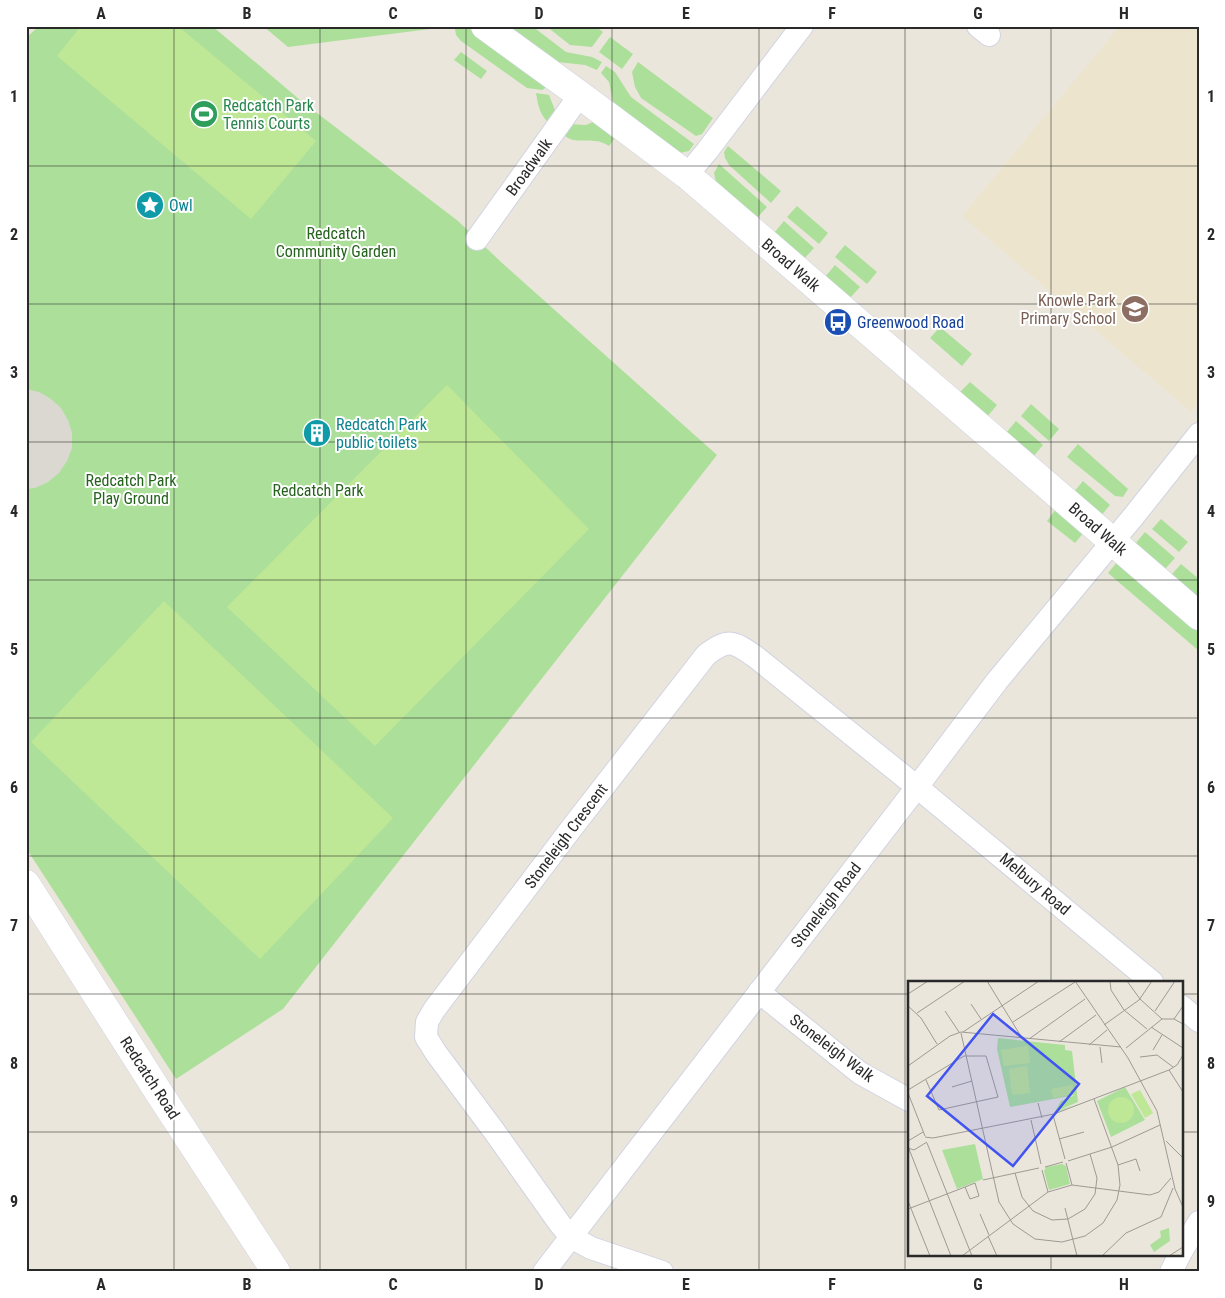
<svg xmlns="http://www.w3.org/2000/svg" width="1225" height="1298" viewBox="0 0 1225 1298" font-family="'Roboto Condensed',sans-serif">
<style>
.education{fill:#ece4cc}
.green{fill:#ace09a}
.pitch{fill:#bee796}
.plaza{fill:#dbd8d2}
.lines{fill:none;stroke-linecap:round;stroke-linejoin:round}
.street-casing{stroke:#d1d3e2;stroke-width:24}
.secondary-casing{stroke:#d1d3e2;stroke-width:29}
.street{stroke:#fff;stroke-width:22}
.secondary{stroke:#fff;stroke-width:28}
.grid{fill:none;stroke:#292929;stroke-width:1;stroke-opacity:0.55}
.labels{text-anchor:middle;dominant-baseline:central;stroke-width:4;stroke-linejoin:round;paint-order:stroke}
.leisure-label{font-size:16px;fill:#27864d;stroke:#fff;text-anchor:start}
.street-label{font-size:16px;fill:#292929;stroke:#fff}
.culture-label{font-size:16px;fill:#0d838f;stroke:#fff;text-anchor:start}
.park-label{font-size:16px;fill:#25631d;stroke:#fff}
.education-label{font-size:16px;fill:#785e54;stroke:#fff;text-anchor:end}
.transit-label{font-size:16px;fill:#164399;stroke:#fff;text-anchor:start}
.inset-road{fill:none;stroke:#9d9a94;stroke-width:1}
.view{fill:#4154f2;fill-opacity:0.15;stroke:#4154f2;stroke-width:2.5}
.inset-edge{fill:none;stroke:#292929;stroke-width:2.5}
.neatline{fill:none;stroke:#292929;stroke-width:2}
.grid-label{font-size:16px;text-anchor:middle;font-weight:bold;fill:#292929}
</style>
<rect width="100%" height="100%" fill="#ebe6dc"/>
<path class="education" d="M1120,26h75l4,3v373l-8,10 -229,-196z"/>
<path class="green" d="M39,26h173l48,40 40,34 158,121 43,41 216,193 -434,554 -107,70 -150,-231v-810z
M263,26h163l4,3 -142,18z
M458,26h8l81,61 -5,3 -15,-2 -66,-47 -5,-6 -1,-6z
M508,26h24l34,26 26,5 10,5 -5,8 -12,-5 -28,-3z
M546,26h49l8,6 -11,15 -22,-2z
M610,37l23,17 -11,15 -23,-17z
M461,52l26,19 -6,8 -27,-19z
M638,62l75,56 -11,16 -6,2 -55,-38 -6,-11 -3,-15z
M606,66l9,6 16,25 63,47 -5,7 -9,2 -60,-43 -7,-8 -4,-20 -8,-9z
M536,93l13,2 8,20 -6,10c-11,-9 -13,-19 -15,-32z
M595,121l21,15 -7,10c-5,-3 -9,-5 -15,-5 -13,-2 -21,3 -31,-7l7,-10 16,1z
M728,146l53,45 -10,12 -42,-38 -4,-7 -1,-6z
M719,164l48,43 -10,11 -41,-36 -2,-9z
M797,206l31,27 -9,11 -32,-27z
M784,221l30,27 -10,11 -30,-26z
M845,245l32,27 -10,12 -32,-27z
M835,265l25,22 -10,11 -25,-21z
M940,327l32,27 -10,12 -32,-28z
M970,382l27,23 -10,12 -28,-24z
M1031,404l28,25 -10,12 -28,-25z
M1016,421l27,24 -10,12 -27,-24z
M1078,444l50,45 -5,8 -8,-1 -48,-39z
M1083,481l27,24 -10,12 -27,-24z
M1056,509l29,22 -10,12 -28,-22z
M1161,519l27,23 -9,10 -27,-23z
M1145,532l30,26 -10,11 -30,-25z
M1118,561l81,71v19l-91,-78z
M1181,564l18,15v20l-28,-24z"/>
<path class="pitch" d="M81,26h97l138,115 -65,78 -194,-163z
M447,385l142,144 -214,217 -148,-139z
M164,601l229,217 -133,141 -229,-217z"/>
<path class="plaza" d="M26,389l13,3 12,7 10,9 7,12 4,13v15l-5,13 -8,12 -11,9 -13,6 -9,1z"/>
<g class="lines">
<defs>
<path id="street" d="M978,26l11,9
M687,175l20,-24 95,-125
M477,239l103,-144
M759,992l101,81 49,27
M1181,1006l18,15
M1181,1252l18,-30
M544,1272l373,-485 80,-106 136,-164 66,-83
M662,1272l-71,-24 -20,-11 -11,-13 -66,-93 -58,-78 -10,-16 1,-15 7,-12 140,-185 132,-170c24,-18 28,-13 51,3l160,129 235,195
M1171,1272l9,-18"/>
<path id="secondary" d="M485,26l95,69 107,80 512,441
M26,884l135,212 115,176"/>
</defs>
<use href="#street" class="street-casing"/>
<use href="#secondary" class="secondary-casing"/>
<use href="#street" class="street"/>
<use href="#secondary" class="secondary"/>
</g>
<path class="grid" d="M174,26v1246M320,26v1246M466,26v1246M612,26v1246M759,26v1246M905,26v1246M1051,26v956M26,166h1173M26,304h1173M26,442h1173M26,580h1173M26,718h1173M26,856h1173M26,994h883M1181,994h18M26,1132h883M1181,1132h18M1051,1254v18"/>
<defs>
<symbol id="stadium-disc" viewBox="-11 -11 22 22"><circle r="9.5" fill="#2e9e5b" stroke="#fff"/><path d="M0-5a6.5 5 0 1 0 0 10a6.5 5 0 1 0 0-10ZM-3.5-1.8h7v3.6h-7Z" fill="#fff"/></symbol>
<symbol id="sight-disc" viewBox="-11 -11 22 22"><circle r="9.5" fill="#0f9aa8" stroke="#fff"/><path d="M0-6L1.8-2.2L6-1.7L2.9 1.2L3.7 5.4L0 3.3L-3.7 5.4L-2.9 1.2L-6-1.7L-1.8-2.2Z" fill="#fff"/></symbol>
<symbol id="school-disc" viewBox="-11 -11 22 22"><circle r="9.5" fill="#8d6e63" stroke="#fff"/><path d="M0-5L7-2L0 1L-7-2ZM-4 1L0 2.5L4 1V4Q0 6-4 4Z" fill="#fff"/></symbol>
<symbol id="bus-disc" viewBox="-11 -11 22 22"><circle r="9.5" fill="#1a4fb4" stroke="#fff"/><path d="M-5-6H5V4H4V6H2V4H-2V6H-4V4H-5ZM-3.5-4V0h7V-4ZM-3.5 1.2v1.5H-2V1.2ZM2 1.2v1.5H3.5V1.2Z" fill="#fff"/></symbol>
<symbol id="building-disc" viewBox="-11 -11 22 22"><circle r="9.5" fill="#0f9aa8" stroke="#fff"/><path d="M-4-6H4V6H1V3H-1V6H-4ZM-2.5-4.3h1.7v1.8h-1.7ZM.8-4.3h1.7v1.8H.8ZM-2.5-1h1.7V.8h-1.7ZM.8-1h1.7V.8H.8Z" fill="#fff"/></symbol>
</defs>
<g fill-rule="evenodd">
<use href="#stadium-disc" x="188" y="98" width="32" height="32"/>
<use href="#sight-disc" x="134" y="189" width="32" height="32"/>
<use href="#school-disc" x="1119" y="293" width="32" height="32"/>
<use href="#bus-disc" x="822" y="306" width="32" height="32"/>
<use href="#building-disc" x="301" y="417" width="32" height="32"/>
</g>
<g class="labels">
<g class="leisure-label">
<text x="223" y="105">Redcatch Park<tspan x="223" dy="18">Tennis Courts</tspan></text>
</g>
<g class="street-label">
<text transform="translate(529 167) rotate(-54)">Broadwalk</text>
<text transform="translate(791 265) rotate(41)">Broad Walk</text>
<text transform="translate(1098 529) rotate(41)">Broad Walk</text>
<text transform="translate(566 836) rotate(-53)">Stoneleigh Crescent</text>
<text transform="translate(1035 884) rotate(40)">Melbury Road</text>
<text transform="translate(826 905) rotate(-52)">Stoneleigh Road</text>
<text transform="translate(832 1048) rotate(37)">Stoneleigh Walk</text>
<text transform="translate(150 1078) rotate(57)">Redcatch Road</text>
</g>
<g class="culture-label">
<text x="169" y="205">Owl</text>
<text x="336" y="424">Redcatch Park<tspan x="336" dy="18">public toilets</tspan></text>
</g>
<g class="park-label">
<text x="336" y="233">Redcatch<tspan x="336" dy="18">Community Garden</tspan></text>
<text x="131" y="480">Redcatch Park<tspan x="131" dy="18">Play Ground</tspan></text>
<text x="318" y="490">Redcatch Park</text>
</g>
<g class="education-label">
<text x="1116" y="300">Knowle Park<tspan x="1116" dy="18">Primary School</tspan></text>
</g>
<g class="transit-label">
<text x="857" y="322">Greenwood Road</text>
</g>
</g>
<g transform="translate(908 981)">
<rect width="275" height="275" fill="#ebe6dc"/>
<path d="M90,57l67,7v5l7,1 6,51 -19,8 19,-6 -24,9 7,-12 14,-6 -65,12 -13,-58zM217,106l20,33 -34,17 -14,-36zM67,163l8,35 -26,10 -15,-39zM154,183l4,2 4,18 -21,6 -5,-19 2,-4zM261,247l1,13 -16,11 -4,-7 11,-8 -1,-6z" fill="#ace09a"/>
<path d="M120,65l2,17 -26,3 -3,-16zM119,85l3,27 -18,2 -3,-26zM165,104l1,9 -21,4 -2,-9zM232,109l13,23 -8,5 -14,-24zM200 129a13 13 0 1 1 26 0a13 13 0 1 1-26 0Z" fill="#bee796"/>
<path class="inset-road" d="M79,0l35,57M167,0l53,77 29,53 18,78 8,18M202,0l1,9 13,20 23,19M219,0l13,18 22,20M0,13l20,-13M63,23l10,15M0,25l13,12 16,26M37,30l14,21M247,30l20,-30M9,32l48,-32M266,38l9,-13M105,41l62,-40M196,44l35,-25 13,-19M243,46l32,21M55,51l76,-51M53,52l38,169 14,22 22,15 27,3 23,-6 18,-13 14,-23 3,-15 -2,-20 -24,-66M121,58l56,-40M151,61l37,-27M181,64l18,-15M192,66l2,16M218,67l36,-29h12l9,5M245,69l9,-15M232,76l17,-2 16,12M0,85l42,-30 11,-4 160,15M261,89l14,22M44,106l20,-6M0,109l56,-34h22l12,41 -59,13 -13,-30M0,112l17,43M130,122l4,15M145,134l12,44M123,139l10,44M17,156l8,1 121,-24 115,-44 8,-5 6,-10M151,158l25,-7M0,160l15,-9M258,160l17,17M19,162l45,113M0,167l6,2 13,-8M1,168l42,107M160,180l44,-14 48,-22M210,184l18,-6 4,12M137,186l18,-5M134,189l6,22 24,-7 -6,-22M107,192l7,24 11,14 19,9 16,-1 17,-10 10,-15 2,-16 -7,-24M75,199l56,-12M164,204l78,10 9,-3 12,-14M0,220l22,55M157,227l12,48M0,228l57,-22 5,12 9,-3 -4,-13 -10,4M72,233l9,21M80,255l9,20M54,275l86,-64M194,275l24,-23 35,-16 12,-29M261,275l14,-9"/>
<path class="view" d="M85,33l86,70 -66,82 -86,-70z"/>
<rect width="275" height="275" class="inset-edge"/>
</g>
<rect width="1225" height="1298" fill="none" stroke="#ffffff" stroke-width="55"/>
<rect x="28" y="28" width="1170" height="1242" class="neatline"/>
<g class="grid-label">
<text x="101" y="19">A</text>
<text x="247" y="19">B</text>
<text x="393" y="19">C</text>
<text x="539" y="19">D</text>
<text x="686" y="19">E</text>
<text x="832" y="19">F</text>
<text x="978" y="19">G</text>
<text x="1124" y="19">H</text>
<text x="14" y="102">1</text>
<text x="1211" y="102">1</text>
<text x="14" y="240">2</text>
<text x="1211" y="240">2</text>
<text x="14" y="378">3</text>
<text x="1211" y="378">3</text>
<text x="14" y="517">4</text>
<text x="1211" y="517">4</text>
<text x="14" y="655">5</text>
<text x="1211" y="655">5</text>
<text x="14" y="793">6</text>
<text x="1211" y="793">6</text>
<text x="14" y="931">7</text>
<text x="1211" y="931">7</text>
<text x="14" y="1069">8</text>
<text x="1211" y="1069">8</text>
<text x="14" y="1207">9</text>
<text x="1211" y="1207">9</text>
<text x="101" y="1290">A</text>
<text x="247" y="1290">B</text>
<text x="393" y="1290">C</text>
<text x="539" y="1290">D</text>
<text x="686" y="1290">E</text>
<text x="832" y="1290">F</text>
<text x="978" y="1290">G</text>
<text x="1124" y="1290">H</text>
</g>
</svg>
